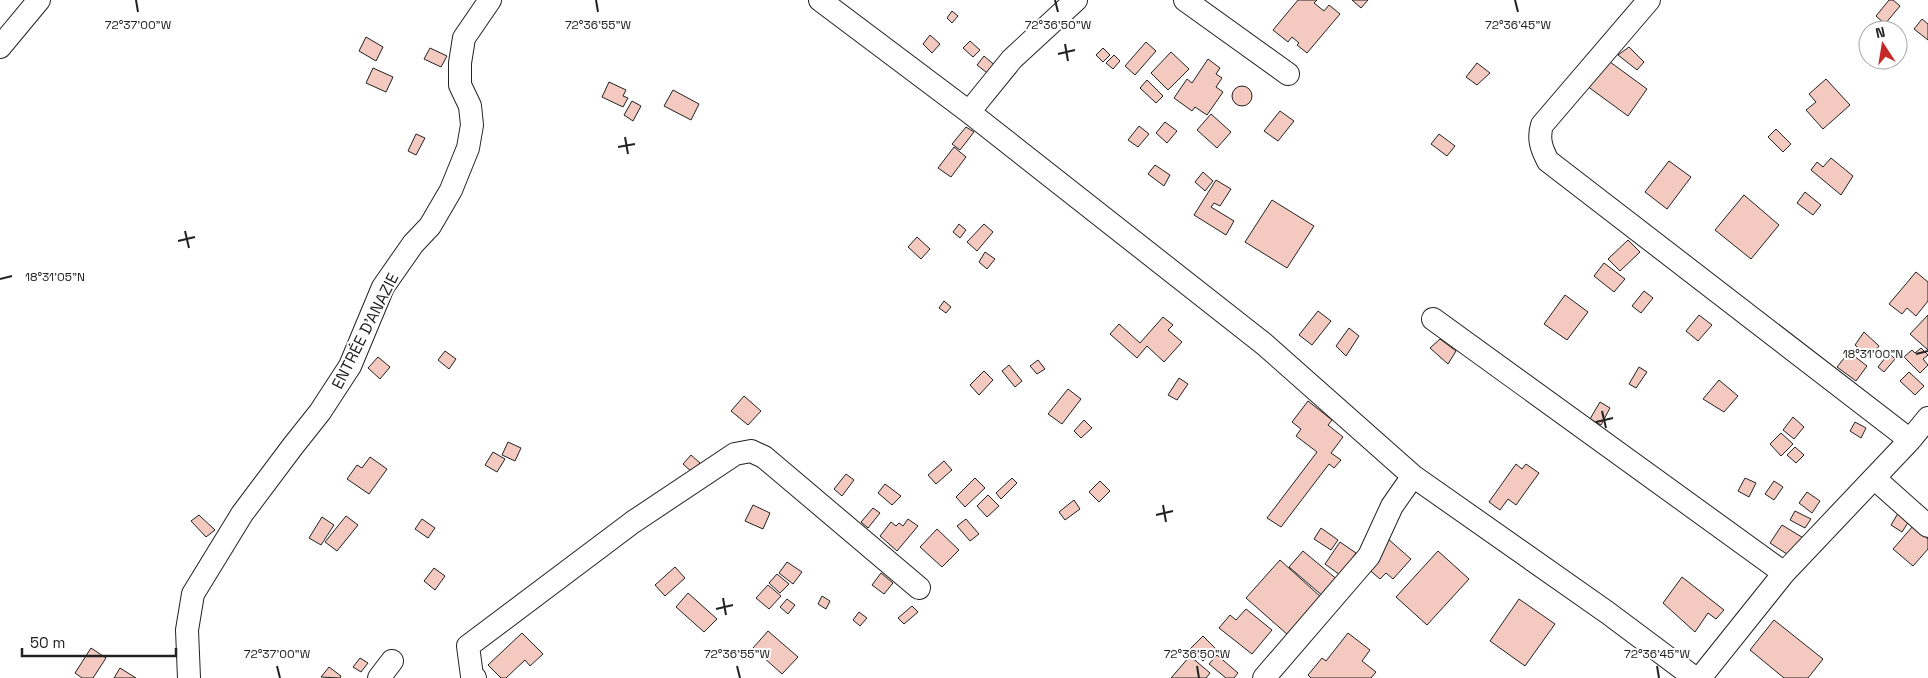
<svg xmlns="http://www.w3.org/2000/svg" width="1928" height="678" viewBox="0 0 1928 678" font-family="'Space Grotesk',sans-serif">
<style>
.building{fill:#f3c9c0;stroke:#222}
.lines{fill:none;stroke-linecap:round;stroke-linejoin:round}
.minor-casing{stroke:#222;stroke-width:24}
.minor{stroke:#fff;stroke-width:22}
.ticks{fill:none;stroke:#222;stroke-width:2}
.labels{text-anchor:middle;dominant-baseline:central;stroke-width:4;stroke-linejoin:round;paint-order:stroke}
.street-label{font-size:16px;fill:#222;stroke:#fff}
.ticks-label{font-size:12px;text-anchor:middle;fill:#222;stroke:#fff;stroke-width:4;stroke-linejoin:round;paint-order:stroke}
</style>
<rect width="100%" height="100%" fill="#fff"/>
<path class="building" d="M1298,0h19l-3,3 10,8 5,-6 11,9 -33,39 -10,-8 2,-2 -7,-6 -4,5 -15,-12z
M1352,0h16l-7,8z
M1889,0h4l7,6 -15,18 -9,-8z
M952,11l6,5 -6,7 -5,-5z
M1922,19l6,5v16l-14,-11z
M930,35l10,9 -8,9 -9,-9z
M366,37l17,10 -7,14 -17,-10z
M970,41l10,9 -7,7 -10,-9z
M1146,42l10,9 -21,24 -10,-9z
M1629,47l15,15 -7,8 -19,-15z
M430,48l17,8 -6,11 -17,-8z
M1103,48l7,7 -7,7 -7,-7z
M1171,52l18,17 -21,21 -17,-17z
M1114,55l6,6 -7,8 -7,-6z
M984,56l14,12 -7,8 -14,-11z
M1208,59l12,9 -4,6 6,4 -6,9 7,5 -16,23 -12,-8 -3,4 -18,-13 13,-19 5,4z
M1606,59l41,30 -19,27 -41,-30z
M1477,63l13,10 -13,12 -11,-8z
M373,68l20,9 -7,15 -20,-9z
M1826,79l24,26 -27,24 -17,-19 10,-8 -7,-8z
M1147,80l16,16 -7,7 -16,-15z
M609,82l17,8 -3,6 5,2 -5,9 -21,-10z
M1232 96a10 10 0 1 1 20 0a10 10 0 1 1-20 0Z
M673,90l26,14 -8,16 -27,-14z
M632,101l9,5 -8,15 -9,-6z
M1280,111l14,10 -16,20 -14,-10z
M1211,114l20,18 -14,16 -20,-18z
M1165,122l12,9 -10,12 -11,-10z
M1139,126l10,8 -11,13 -10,-7z
M966,127l8,5 -14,18 -8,-6z
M1776,129l15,15 -8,8 -15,-15z
M416,134l9,4 -9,17 -8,-4z
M1439,134l16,12 -8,10 -16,-12z
M954,147l12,10 -15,20 -13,-9z
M1831,158l22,18 -12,19 -30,-25 6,-8 6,5z
M1669,161l22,16 -24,32 -22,-17z
M1155,165l15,10 -6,11 -16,-12z
M1203,172l10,9 -8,10 -10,-9z
M1216,180l15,9 -11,17 -6,-3 -3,4 23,14 -8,14 -32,-20z
M1805,192l16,13 -8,10 -16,-12z
M1744,195l35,30 -28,34 -36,-29z
M1272,200l42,26 -27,42 -42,-26z
M959,224l7,6 -6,8 -7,-6z
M984,224l9,8 -16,19 -10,-9z
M917,237l13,12 -9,10 -13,-12z
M1628,240l12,12 -20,19 -12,-12z
M985,252l10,7 -8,10 -8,-7z
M1604,263l21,16 -11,13 -20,-16z
M1916,272l12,10v19l-12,15 -9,-8 -5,6 -13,-10z
M1644,291l9,7 -12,15 -9,-7z
M1565,295l23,17 -21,28 -23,-16z
M944,301l7,6 -5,6 -7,-5z
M1318,311l13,10 -19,24 -13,-10z
M1699,315l13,10 -14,16 -12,-10z
M1928,315v35l-18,-16z
M1163,317l10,8 -5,5 14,12 -18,20 -17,-16 -10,12 -27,-24 9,-10 21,19z
M1349,328l10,8 -13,20 -10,-10z
M1864,332l15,14 -9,12 -15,-13z
M1440,339l16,12 -8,13 -18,-16z
M1921,348l7,7 -5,4 5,6 -8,8 -16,-16 8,-7 3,3z
M445,351l11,8 -7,10 -11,-9z
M1849,352l18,14 -11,15 -19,-14z
M1889,353l6,6 -11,13 -6,-5z
M378,357l12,10 -10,12 -12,-11z
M1038,360l7,9 -8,5 -7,-8z
M1009,365l13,16 -7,6 -13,-16z
M1639,367l8,5 -11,16 -7,-4z
M984,371l9,9 -14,15 -9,-10z
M1909,372l15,14 -9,9 -15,-14z
M1179,378l9,6 -11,16 -9,-5z
M1719,380l19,16 -14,16 -21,-13z
M1068,389l13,10 -19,25 -14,-10z
M744,396l17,15 -13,14 -17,-14z
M1308,401l24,19 -4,5 15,12 -12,16 10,7 -7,8 -5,-4 -48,63 -14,-9 50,-66 -21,-16 5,-7 -9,-7z
M1600,402l10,6 -9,17 -11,-6z
M1793,417l11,10 -10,12 -11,-9z
M1084,420l8,8 -11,10 -7,-7z
M1855,422l11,6 -5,10 -11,-7z
M1781,433l12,11 -12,12 -11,-12z
M508,442l13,6 -6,13 -13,-6z
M1795,447l9,8 -8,8 -9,-8z
M493,452l12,7 -8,13 -12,-7z
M691,455l9,8 -8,9 -9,-8z
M370,457l17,12 -18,25 -22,-15 10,-14 5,3z
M944,461l8,9 -16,14 -8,-9z
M1516,464l6,5 4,-5 13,9 -23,32 -8,-6 -8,11 -11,-8z
M846,474l8,6 -12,16 -8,-7z
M975,478l10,10 -20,19 -9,-10z
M1012,478l5,5 -16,16 -5,-6z
M1745,478l11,5 -7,14 -11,-6z
M1100,481l10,10 -11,11 -10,-10z
M1774,481l9,6 -9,13 -9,-6z
M885,484l16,12 -9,9 -14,-12z
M1807,492l13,9 -8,12 -13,-10z
M988,495l11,11 -12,11 -10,-11z
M1074,500l6,9 -15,11 -6,-8z
M753,505l17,8 -7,16 -18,-8z
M873,508l7,5 -12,15 -7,-6z
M1900,510l11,8 -9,14 -11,-7z
M1795,511l16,8 -6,9 -15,-8z
M199,515l16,15 -9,7 -15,-16z
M346,516l12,9 -21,26 -12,-9z
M322,517l12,8 -13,20 -12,-7z
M422,519l13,9 -7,10 -13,-9z
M908,519l10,7 -21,25 -17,-15 11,-14 5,4 3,-3 4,3z
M966,519l13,15 -9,7 -13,-15z
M1782,525l23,14 -12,19 -23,-15z
M1913,526l15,13v10l-15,17 -20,-17z
M1321,528l17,12 -7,10 -17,-11z
M937,529l22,21 -17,17 -22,-20z
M1387,538l24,21 -18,20 -7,-6 -6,6 -14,-12z
M1340,542l16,11 -16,22 -15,-11z
M1303,551l36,30 -15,16 -35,-30z
M1438,551l31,28 -42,46 -31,-28z
M1280,560l42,38 -34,37 -42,-37z
M787,562l15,10 -9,12 -14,-11z
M675,567l10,11 -20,18 -10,-11z
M434,568l11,8 -10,14 -11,-9z
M881,573l12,10 -9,11 -12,-9z
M777,574l12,10 -9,9 -11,-10z
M1682,577l42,33 -8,9 -8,-6 -13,19 -32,-29z
M768,585l13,11 -12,13 -13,-11z
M688,593l29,26 -13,13 -28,-25z
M822,596l8,5 -4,8 -8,-5z
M787,599l8,6 -7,9 -8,-7z
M1519,599l36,25 -30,42 -35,-25z
M912,606l6,6 -14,12 -6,-6z
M1246,609l26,21 -20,24 -33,-26 11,-13 6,5z
M859,612l8,6 -7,8 -7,-6z
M1774,620l49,39 -15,19h-24l-34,-28z
M768,631l30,26 -16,17 -29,-26z
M522,633l21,21 -13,12 -5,-6 -19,18h-5l-13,-13z
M1348,633l22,17 -8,11 14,11 -5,6h-60l-3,-3 14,-17 4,3z
M1203,636l13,13 -13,12 -13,-12z
M91,648l15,10 -13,20h-11l-7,-5z
M1217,655l21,18 -4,5h-8l-17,-14z
M1190,656l20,17 -4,5h-35z
M360,658l8,5 -7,9 -8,-5z
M329,667l12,9 -1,2 -19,-1z
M120,668l16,10h-22z"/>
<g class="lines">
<defs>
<path id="minor" d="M820,0l149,112 295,232 149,132 195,137 87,65
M1185,0l103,74
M1649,0l-107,125c-4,13 -1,23 6,36l362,279
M0,47l39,-47
M969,112l43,-53 64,-59
M1433,319l351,254
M1874,478l54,48
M189,678l-2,-48 6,-36 49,-80 51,-68 27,-34 30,-46 33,-79 30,-43 17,-18 21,-36 17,-42 4,-23 -2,-19 -10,-21v-22l4,-25 26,-38
M379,678l13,-17
M475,678l-3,-2 -4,-30 165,-124 102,-68 16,-3 13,6 155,131
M1264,678l105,-122 23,-50 21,-30
M1700,678l84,-105 126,-133 18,-22"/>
</defs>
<use href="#minor" class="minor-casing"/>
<use href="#minor" class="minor"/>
</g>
<path class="ticks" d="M136,0l2,12M596,0l2,12M1055,0l3,12M1515,0l3,12M1065,44l3,17M1058,54l17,-4M625,137l3,17M618,147l17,-3M185,231l4,17M178,241l17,-4M0,279l12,-3M1916,354l12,-3M1602,411l4,17M1596,422l17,-4M1163,505l3,17M1156,515l17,-4M723,598l3,17M716,609l17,-4M277,666l3,12M737,666l3,12M1197,666l2,12M1657,666l2,12"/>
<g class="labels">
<g class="street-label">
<text transform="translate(365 331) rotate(-63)">ENTRÉE D'ANAZIE</text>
</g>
</g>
<g class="ticks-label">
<text x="138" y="29">72°37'00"W</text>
<text x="598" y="29">72°36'55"W</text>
<text x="1058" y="29">72°36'50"W</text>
<text x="1518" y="29">72°36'45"W</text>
<text x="55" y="281">18°31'05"N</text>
<text x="1873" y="358">18°31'00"N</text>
<text x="277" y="658">72°37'00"W</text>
<text x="737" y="658">72°36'55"W</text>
<text x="1197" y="658">72°36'50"W</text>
<text x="1657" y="658">72°36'45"W</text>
</g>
<g transform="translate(1883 45) rotate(348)"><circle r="24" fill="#ffffff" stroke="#a7a7a7"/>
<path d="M0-4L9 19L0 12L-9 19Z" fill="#c62828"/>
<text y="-8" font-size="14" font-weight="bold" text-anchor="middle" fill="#222222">N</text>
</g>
<path d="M22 648v8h154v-8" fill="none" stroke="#222222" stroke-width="2.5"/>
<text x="30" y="648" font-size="15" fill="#222222" stroke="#ffffff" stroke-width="4" paint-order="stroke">50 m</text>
</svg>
